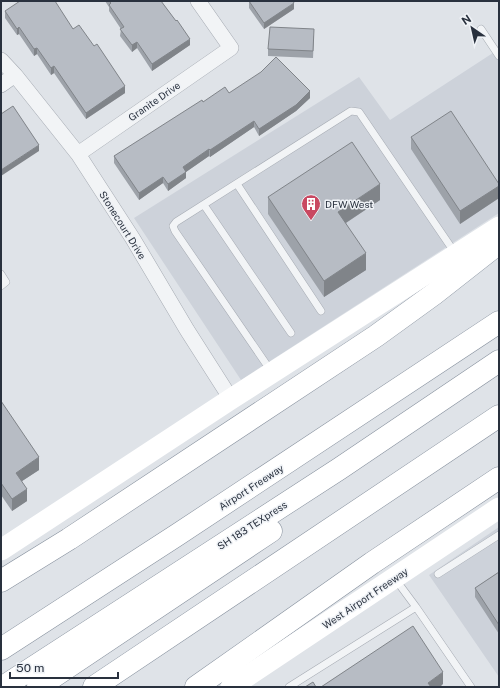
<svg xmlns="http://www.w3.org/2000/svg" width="500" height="688" viewBox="0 0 500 688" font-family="'Public Sans',sans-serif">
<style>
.built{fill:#cdd2da}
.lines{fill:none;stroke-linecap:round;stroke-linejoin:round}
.lane-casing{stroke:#a5aab2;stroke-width:8}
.street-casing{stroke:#a5aab2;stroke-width:16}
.highway-casing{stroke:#87919e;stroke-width:23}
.lane{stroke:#f2f4f6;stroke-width:7}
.street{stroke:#f2f4f6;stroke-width:15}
.secondary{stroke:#fff;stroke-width:21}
.highway{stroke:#fff;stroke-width:22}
.wall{fill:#9da2a9}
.shaded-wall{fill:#808489}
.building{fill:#b7bcc4;stroke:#808489}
.labels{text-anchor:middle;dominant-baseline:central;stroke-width:3;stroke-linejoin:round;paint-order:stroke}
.street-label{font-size:10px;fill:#29313e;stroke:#eff2f6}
.poi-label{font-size:10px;fill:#29313e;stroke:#eff2f6;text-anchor:start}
</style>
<rect width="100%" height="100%" fill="#dfe3e8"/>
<path class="built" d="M499,49v164l-258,167 -107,-162 225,-141 31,43z
M499,527v150l-70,-102z"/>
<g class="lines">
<defs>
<path id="lane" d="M481,29l18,27
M237,184l84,127
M204,205l87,128
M1,274l5,8 -5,4
M271,371l-96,-140 -2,-5 3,-4 175,-111 8,1 96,141
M438,574l61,-39
M396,580l20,27
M289,687l127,-80 55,80"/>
<path id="street" d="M1,60l14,15 63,79 55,85 54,91 44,69
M1,85l14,-10
M78,154l153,-106 -33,-47"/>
<path id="highway" d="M1,581l68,-42 307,-203 58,-42 65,-51
M1,649l176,-114 322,-213
M3,687l336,-218 160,-108
M38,687l233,-156
M94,687l405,-271
M196,687l176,-124 127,-85"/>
</defs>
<use href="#lane" class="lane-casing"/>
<use href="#street" class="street-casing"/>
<use href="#highway" class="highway-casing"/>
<use href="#lane" class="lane"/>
<use href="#street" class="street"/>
<path class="secondary" d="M1,550l230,-151 268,-172
M231,687l268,-179"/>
<use href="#highway" class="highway"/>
</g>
<path class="wall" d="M105,1h56l29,44 -38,26 -15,-23 -5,4 -12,-16 1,-7 -12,-18v-4z
M249,1l45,8 -30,20 -15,-21z
M5,11l68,18 52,64 -39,26 -32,-46 -3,2 -14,-21 -3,2 -15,-22 -2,1 -12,-17z
M314,36l-1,22 -45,-2v-7z
M229,93l81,5 -14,13 -37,25 -5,-9 -44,30 -1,-1 -23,16v6l-18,13 -5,-8 -24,17 -25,-37v-7l89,-54z
M411,137l88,47v14l-39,26 -49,-75z
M268,197l112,3 -34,23 20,47 -42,27 -56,-83z
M1,401l38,69 -17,11 5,20 -15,10 -11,-16z
M499,572v62l-24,-37v-9z"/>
<path class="shaded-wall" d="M294,3v6l-30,20v-6z
M19,27v7l-2,1v-6z
M190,39v6l-38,26v-7z
M137,42v6l-5,4v-7z
M37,48v6l-3,2v-7z
M54,66v7l-3,2v-7z
M125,86v7l-39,26v-6z
M310,91v7l-14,13 -37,25v-7z
M254,121v6l-44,30v-7z
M39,145v6l-38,25v-6z
M209,149v7l-26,18v-7z
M186,172v6l-18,13v-7z
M163,177v6l-24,17v-7z
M380,184v16l-42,28v-16z
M499,186v12l-39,26v-13z
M366,253v17l-42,27v-16z
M39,457v13l-23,15v-12z
M27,489v12l-15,10v-12z
M443,672v12l-3,3h-12v-4z"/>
<path class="building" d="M20,1h35l18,28 6,-4 15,21 3,-2 28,42 -39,27 -32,-47 -3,2 -14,-20 -3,1 -15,-22 -2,2 -12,-18z
M109,1h52l15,20 1,-1 13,19 -38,25 -15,-22 -5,3 -12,-16 4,-2 -15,-22 2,-2z
M249,1h44l1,2 -30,20z
M270,27l44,2 -1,22 -45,-2z
M276,57l34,34 -14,14 -37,24 -5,-8 -44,29 -1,-1 -26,18 3,5 -18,12 -5,-7 -24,16 -25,-37 88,-56 1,2 22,-15 4,6 32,-21z
M13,106l26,39 -38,25v-56z
M451,111l48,73v2l-39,25 -49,-74z
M352,142l28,42 -42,28 28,41 -42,28 -56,-84z
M1,401l38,56 -23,16 11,16 -15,10 -11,-16z
M499,572v53l-24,-37z
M413,626l30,46 -15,11 3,4h-110z
M313,682l3,5h-11z"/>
<defs>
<symbol id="building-pin" viewBox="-11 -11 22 30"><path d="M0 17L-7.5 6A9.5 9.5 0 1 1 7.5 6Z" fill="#c94861" stroke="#eff2f6"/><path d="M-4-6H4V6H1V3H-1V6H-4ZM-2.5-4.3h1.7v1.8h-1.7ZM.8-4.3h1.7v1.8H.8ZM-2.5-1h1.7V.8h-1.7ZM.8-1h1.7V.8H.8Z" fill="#fff"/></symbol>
</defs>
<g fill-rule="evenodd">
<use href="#building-pin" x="300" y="193" width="22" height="30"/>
</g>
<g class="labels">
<g class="street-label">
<text transform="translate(154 101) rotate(-35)">Granite Drive</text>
<text transform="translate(123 225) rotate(58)">Stonecourt Drive</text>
<text transform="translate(251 487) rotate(-33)">Airport Freeway</text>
<text transform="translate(252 525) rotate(-33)">SH 183 TEXpress</text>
<text transform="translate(365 598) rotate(-34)">West Airport Freeway</text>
</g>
<g class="poi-label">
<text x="325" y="204">DFW West</text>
</g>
</g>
<rect width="500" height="688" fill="none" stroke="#29313e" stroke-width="4"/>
<g transform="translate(472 28) rotate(326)" stroke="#eff2f6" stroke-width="3" paint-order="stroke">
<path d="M0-3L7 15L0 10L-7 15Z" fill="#29313e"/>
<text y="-6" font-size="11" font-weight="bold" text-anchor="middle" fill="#29313e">N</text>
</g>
<path d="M10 672v6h108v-6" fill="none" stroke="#29313e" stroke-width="2"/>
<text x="16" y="672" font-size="12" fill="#29313e" stroke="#eff2f6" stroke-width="3" paint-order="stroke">50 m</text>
</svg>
